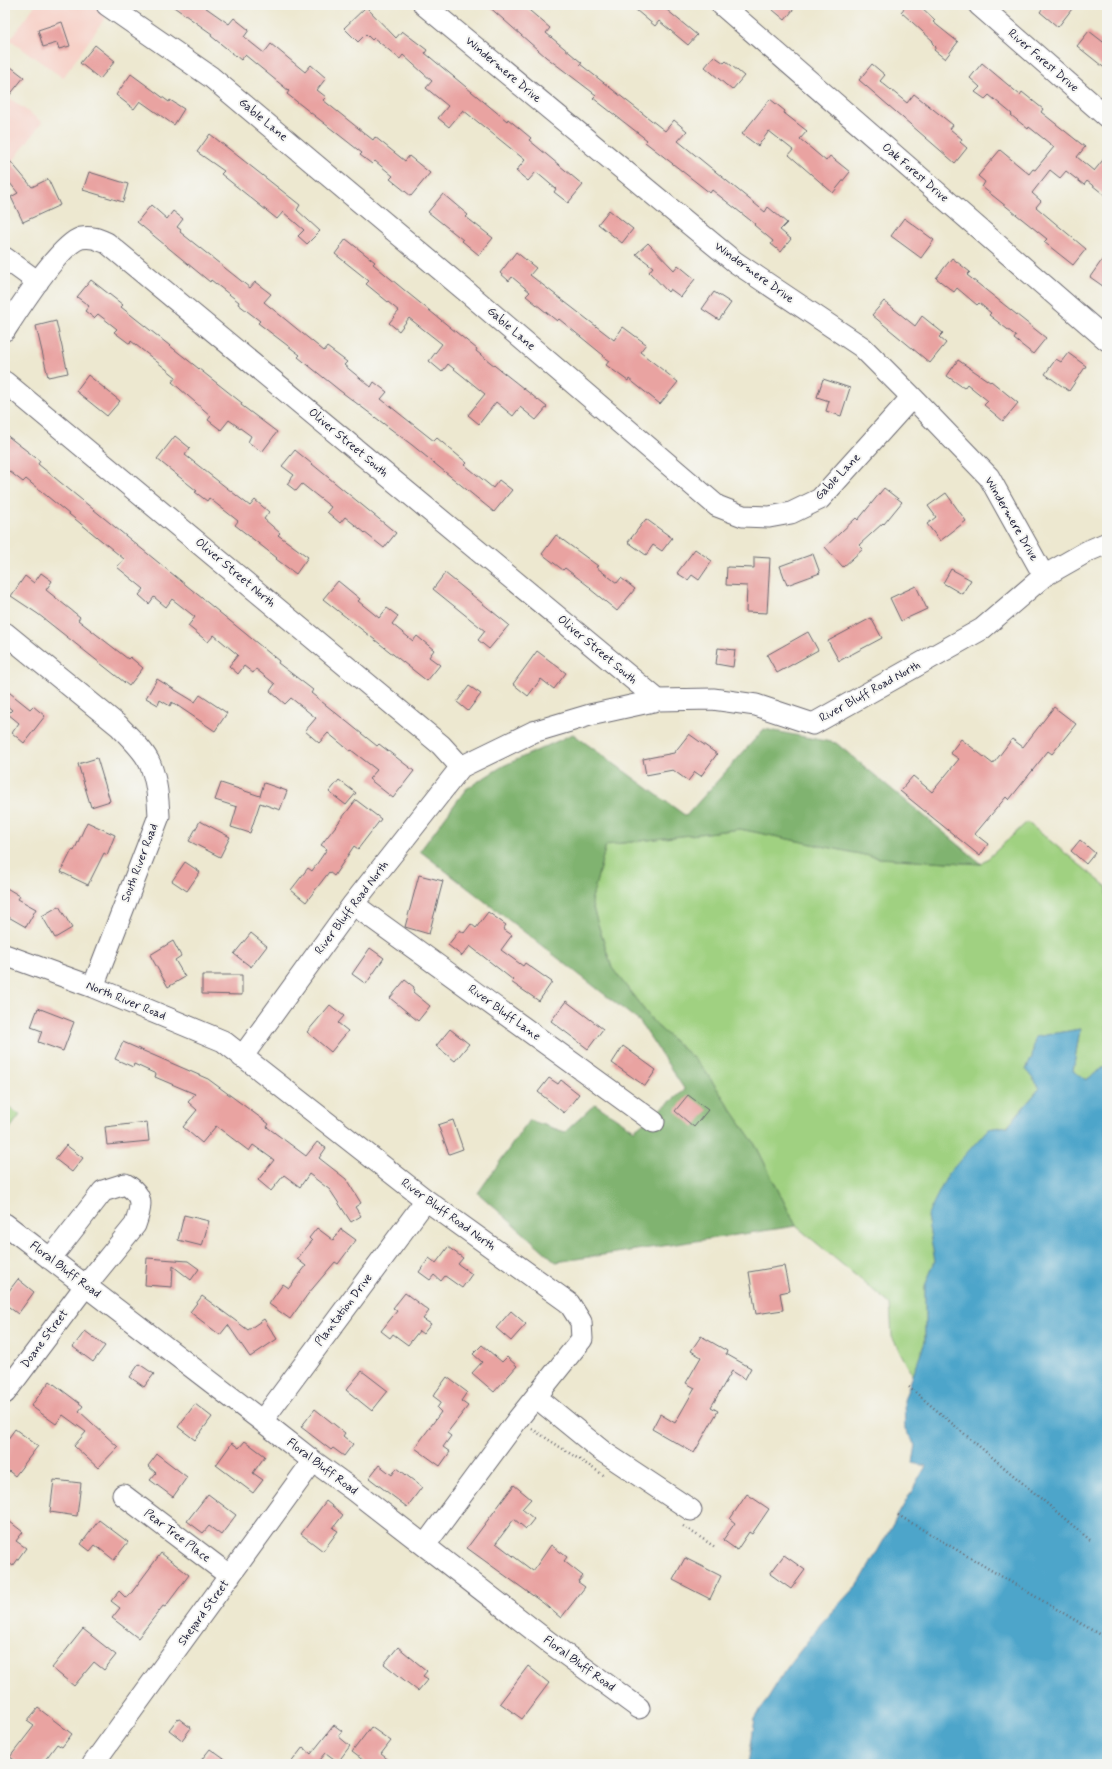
<svg xmlns="http://www.w3.org/2000/svg" width="1112" height="1769" viewBox="0 0 1112 1769" font-family="Mynerve,sans-serif">
<style>
.built{fill:#f7d1c8}
.green{fill:#a0d181;stroke:#617a5e}
.forest{fill:#80b36f;stroke:#516a55}
.water{fill:#4da5ca;stroke:#386482}
.building{fill:#e9a3a1}
.lines{fill:none;stroke-linecap:round;stroke-linejoin:round}
.minor-casing{stroke:#69676f;stroke-width:23}
.path{stroke:#69676f;stroke-width:2.5;stroke-dasharray:1 3;stroke-linecap:butt}
.minor{stroke:#fff;stroke-width:21}
.labels{text-anchor:middle;dominant-baseline:central;stroke-width:4;stroke-linejoin:round;paint-order:stroke}
.street-label{font-size:12px;fill:#22223b;stroke:#f6f6f2}
</style>
<rect width="100%" height="100%" fill="#f6f6f2"/>
<filter id="ink" filterUnits="userSpaceOnUse"><feTurbulence type="fractalNoise" baseFrequency=".025" numOctaves="2"/><feDisplacementMap in="SourceGraphic" scale="8" xChannelSelector="R" yChannelSelector="G"/><feConvolveMatrix kernelMatrix="1 2 1 2 8 2 1 2 1" color-interpolation-filters="sRGB"/></filter>
<filter id="wash" filterUnits="userSpaceOnUse"><feTurbulence type="fractalNoise" baseFrequency=".012" numOctaves="4" result="noise"/><feDisplacementMap in="SourceGraphic" scale="16" xChannelSelector="R" yChannelSelector="G"/><feGaussianBlur stdDeviation="0.9" result="paint"/><feColorMatrix in="noise" values="0 0 0 0 0 0 0 0 0 0 0 0 0 0 0 0 0 1.4 0 .05"/><feComposite in="paint" operator="in"/></filter>
<g filter="url(#wash)">
<rect width="100%" height="100%" fill="#ede8d0"/>
<path class="built" d="M35,5h79l-51,73 -53,-38z
M5,95l37,27 -37,50z"/>
<path class="green" d="M1027,822l80,65v178l-21,15 -13,-9 7,-42 -45,8 -3,20 -6,13 14,18 -33,38 -19,3 -61,87 8,45 -10,25v56l-12,34 -21,-39 -2,-33 -94,-78 -40,-80 -55,-81 -46,-41 -43,-56 -21,-66 15,-57 134,-16 139,29 103,6z
M5,1104l15,11 -15,20z"/>
<path class="forest" d="M764,729l72,14 146,121 -103,-6 -139,-29 -134,16 -15,57 21,66 43,56 46,41 55,81 40,80 -240,36 -78,-69 51,-73 36,12 30,-28 39,26 51,-40 -45,-68 -220,-171 46,-62 37,-23 70,-32 113,82z"/>
<path class="water" d="M1080,1029l-7,42 13,9 21,-15v699h-359l7,-45 29,-47 38,-50 38,-40 66,-116 -13,-3 3,-18 -11,-15 -1,-30 21,-58v-56l10,-25 -8,-45 21,-42 40,-45 20,-3 32,-38 -14,-18 6,-13 3,-20z"/>
<g id="blocks">
<path class="building" d="M171,5h31l27,19 5,-6 15,12 -5,7 20,16 7,-9 34,28 6,-7 15,13 -9,12 9,7 -3,3 50,40 2,-3 30,24 4,-5 21,17 -19,23 -21,-17 3,-3 -18,-15 -3,3 -12,-9 2,-2 -75,-59 2,-3 -44,-36 -4,5 -30,-24 1,-2z
M487,5h36l27,23 -4,5 36,30 -2,1 85,67 9,-11 13,11 -9,10 87,71 3,-5 19,16 -7,7 11,9 -10,13 -10,-8 2,-3 -19,-16 1,-1 -43,-34 -2,3 -65,-51 2,-2 -54,-42 3,-3 -50,-38z
M630,5h31l36,30 -9,10 -29,-24 -4,5z
M767,5h30l-12,15z
M907,5h12l16,15 -2,2 25,20 -13,17 -11,-9 2,-3 -4,-4 1,-2 -32,-29z
M1045,5h30l-17,22 -18,-15z
M366,7l30,31 6,-7 25,19 -2,3 82,68 1,-2 23,19 -2,2 54,45 -15,18 -14,-11 2,-3 -20,-17 -8,9 -12,-10 9,-11 -62,-50 -14,17 -11,-9 10,-12 -22,-18 6,-7 -29,-26 -3,4 -26,-21 -2,2 -6,-6 -8,8 -14,-14z
M62,22l8,24 -11,3 -2,-6 -14,4 -5,-17z
M1089,31l18,14v25l-30,-24z
M95,45l20,16 -15,18 -20,-16z
M714,56l10,7 2,-2 18,15 -12,14 -27,-23z
M982,63l38,32 2,-3 21,17 -2,3 44,35 -8,10 17,14 13,-16v42l-20,-16 -3,4 -18,-14 -6,7 -10,-8 -18,23 9,8 -5,6 50,42 -13,16 -29,-23 3,-3 -65,-52 3,-5 -7,-6 22,-26 29,24 4,-5 2,1 19,-23 -25,-20 -1,2 -17,-14 1,-1 -23,-19 -4,4 -10,-7 5,-5 -10,-9z
M872,64l13,11 -5,6 27,22 7,-9 39,31 -3,4 12,10 -2,3 7,6 -12,15 -96,-83z
M11,67l13,10 -19,24v-26z
M131,74l38,28 1,-2 14,9 -10,16 -34,-24 -6,8 -18,-14z
M770,99l15,12 -1,2 23,18 -7,8 26,22 4,-5 20,16 -17,21 -44,-38 4,-5 -24,-19 -11,15 -16,-12z
M210,134l90,71 -3,5 23,21 -13,13 -9,-8 6,-6 -21,-18 -6,7 -56,-45 3,-3 -27,-19z
M5,155l27,32 16,-8 12,26 -37,17 -12,-25 7,-4 -13,-16z
M89,172l39,12 -5,18 -40,-12z
M443,194l25,21 -2,2 27,21 -14,17 -17,-14 1,-1 -35,-28z
M151,205l16,14 6,-8 10,8 -6,8 4,3 -1,2 70,56 5,-6 16,12 -7,8 60,49 3,-4 20,15 -3,3 27,22 3,-5 13,10 -6,7 53,42 3,-3 30,25 -2,2 28,23 6,-8 13,10 -18,22 -82,-67 -73,-55 -41,-33 2,-2 -42,-32 2,-2 -22,-17 1,-2 -28,-22 -1,2 -73,-60z
M609,210l24,19 -11,14 -24,-19z
M904,218l30,22 -13,18 -30,-22z
M346,239l29,23 -2,2 36,30 68,55 -1,2 71,56 -11,13 -16,-13 -7,9 -17,-14 -17,22 -11,-9 17,-21 -37,-30 -6,8 -13,-11 13,-17 -33,-26 -10,13 -10,-8 10,-12 -33,-27 3,-3 -34,-27z
M648,243l26,27 4,-5 17,14 -14,18 -11,-8 -2,3 -19,-20 4,-5 -17,-13z
M516,252l20,16 -6,7 84,65 9,-13 23,17 -6,8 38,30 -18,22 -31,-25 -1,2 -22,-16 3,-4 -7,-5 1,-1 -44,-36 -2,2 -31,-25 4,-4 -18,-15 -3,4 -9,-8z
M1107,253v36l-17,-12z
M952,258l18,14 -3,3 79,63 -13,16 -19,-15 2,-3 -27,-21 2,-2 -12,-10 -2,2 -20,-17 -3,4 -18,-14z
M91,280l32,25 -2,2 121,96 -1,2 36,27 -15,20 -14,-10 3,-6 -22,-16 -8,10 -13,-10 3,-4 -39,-34 4,-5 -45,-36 -1,3 -16,-12 3,-3 -19,-15 -4,4 -9,-7 4,-5 -12,-9z
M714,292l17,11 -12,17 -17,-11z
M884,301l31,25 7,-10 21,17 -4,4 7,6 -16,20 -58,-48z
M56,321l12,52 -20,4 -12,-51z
M1068,353l18,13 -17,25 -24,-17 11,-15 5,3z
M958,360l32,22 1,-1 27,22 -15,18 -19,-16 4,-4 -21,-17 -3,4 -17,-12z
M88,375l32,26 -13,15 -31,-25z
M823,379l27,9 -9,28 -15,-5 3,-10 -12,-4z
M5,434l35,27 -2,3 39,32 202,165 -1,2 35,27 -2,3 66,53 2,-2 35,27 -21,27 -24,-19 8,-9 -26,-20 -1,1 -22,-18 -9,10 -14,-12 11,-13 -25,-20 -6,6 -15,-13 5,-7 -19,-15 -3,4 -9,-7 -6,8 -9,-8 9,-11 -24,-20 -6,7 -20,-16 7,-9 -23,-18 -6,8 -12,-10 -5,7 -10,-9 5,-6 -27,-22 7,-8 -98,-80 -3,3 -18,-14z
M175,436l15,12 -5,7 24,19 41,32 5,-6 14,12 -5,7 16,14 -2,2 30,22 -12,17 -20,-15 1,-1 -42,-33 3,-4 -29,-23 -2,3 -12,-9 2,-1 -40,-32z
M295,450l101,83 -12,15 -39,-31 -5,6 -13,-11 4,-5 -29,-23 -6,7 -9,-7 7,-9 -12,-9z
M884,488l18,14 -18,22 -1,-1 -24,22 4,4 -20,18 -18,-20 31,-29 2,2z
M946,493l20,28 -26,20 -13,-17 9,-7 -8,-11z
M646,519l26,19 -10,13 -9,-6 -7,10 -18,-13z
M556,535l42,31 -2,1 21,16 4,-5 14,11 -18,22 -27,-22 1,-1 -26,-20 -2,2 -21,-16z
M695,549l17,12 -13,19 -7,-5 -4,5 -11,-7z
M813,554l7,19 -33,12 -7,-19z
M754,557l16,1 -3,55 -21,-1 1,-26 -21,-1 1,-18 27,1z
M951,569l20,11 -9,14 -19,-11z
M41,573l11,8 -6,9 34,27 -2,3 50,39 2,-2 13,11 -14,18 -91,-72 -27,-18 14,-20 9,7z
M445,573l64,52 -20,24 -11,-9 7,-9 -52,-42z
M338,581l22,18 -2,2 21,17 8,-10 11,8 -6,8 21,17 4,-5 17,14 -5,7 11,8 -13,16 -104,-82z
M916,586l11,23 -26,12 -11,-23z
M871,618l11,20 -43,23 -11,-20z
M808,632l10,18 -41,23 -10,-18z
M718,648l17,2 -2,17 -17,-3z
M537,651l29,22 -12,16 -13,-10 -13,17 -15,-12z
M157,679l38,23 5,-7 27,18 -12,18 -43,-29 -2,4 -10,-6 -2,5 -12,-7z
M469,686l12,8 -13,17 -11,-9z
M5,689l25,20 3,-3 12,10 -21,27 -12,-10 7,-10 -11,-9 4,-4 -7,-6z
M1054,707l22,17 -24,30 -4,-3 -39,49 -3,-3 -31,37 13,10 -8,12 -80,-65 13,-15 19,16 27,-33 -9,-6 11,-14 32,25 19,-25 11,8z
M689,734l28,20 -16,22 -6,-4 -7,9 -15,-11 -27,5 -3,-16 31,-6z
M97,758l13,43 -19,6 -13,-43z
M339,780l17,13 -10,12 -17,-13z
M221,783l39,13 4,-13 23,8 -7,19 -20,-7 -10,30 -19,-6 6,-20 -22,-7z
M356,800l25,19 -23,30 -4,-3 -20,30 -5,-4 -23,30 -15,-12 17,-22 4,3 15,-22 -6,-4z
M200,821l30,16 -10,20 -31,-16z
M87,822l28,13 -8,20 -3,-2 -16,32 -27,-13 11,-22 2,1z
M1080,840l15,13 -9,11 -15,-13z
M185,862l15,10 -13,19 -15,-10z
M419,875l24,6 -14,53 -24,-7z
M5,887l15,9 -2,3 18,10 -10,18 -21,-12z
M59,906l13,22 -17,10 -13,-22z
M488,912l18,13 -3,4 9,6 -11,15 22,16 2,-3 27,19 -13,19 -28,-19 2,-2 -43,-34 -8,10 -14,-11 12,-15 4,3 7,-9 5,4z
M251,933l16,13 -16,21 -17,-13z
M173,941l8,15 -6,4 10,17 -17,10 -18,-32z
M370,948l14,10 -18,26 -14,-10z
M202,975h40v20l-40,-1z
M405,980l9,7 -1,5 17,14 -12,15 -28,-23z
M566,1001l37,28 -15,20 -37,-28z
M330,1005l14,11 -6,7 10,8 -17,21 -24,-20z
M38,1008l36,14 -11,29 -25,-9 4,-11 -11,-4z
M450,1029l19,15 -14,17 -19,-15z
M123,1042l85,37 61,45 -2,3 39,29 11,-14 9,6 -7,10 27,21 15,24 -6,4 6,9 -10,6 -21,-32 -21,-16 -9,13 -16,-12 -13,16 -13,-11 16,-20 -21,-15 -4,6 -33,-25 -14,17 -19,-16 14,-17 -9,-8 7,-8 -40,-17 1,-3 -22,-10 -1,3 -18,-8z
M623,1046l33,24 -11,16 -33,-23z
M549,1078l9,6 3,-4 18,14 -15,19 -26,-21z
M688,1095l20,15 -14,17 -19,-16z
M453,1120l10,29 -14,5 -11,-29z
M147,1122l2,19 -42,4 -2,-18z
M66,1145l17,13 -11,14 -17,-13z
M184,1215l25,6 -7,25 -24,-6z
M317,1228l16,12 8,-11 15,11 -18,24 -3,-2 -27,32 -18,25 -21,-15 14,-20 6,4 17,-22 -9,-7 15,-18 -3,-3z
M448,1247l15,11 -5,6 14,10 -10,14 -17,-12 -4,5 -7,-6 -4,5 -11,-8 10,-14 7,5z
M147,1258l41,3 11,8 -8,11 -18,-14 -1,21 -27,-2z
M784,1266l5,25 -9,2 3,17 -27,4 -7,-42z
M18,1279l16,13 -16,22 -13,-10v-8z
M405,1293l24,18 -6,8 8,5 -8,10 -4,-3 -11,14 -15,-11 -3,4 -9,-7 16,-20 -4,-3z
M202,1296l46,34 16,-11 13,20 -27,18 -22,-32 -8,10 -30,-23z
M511,1311l15,13 -15,17 -15,-13z
M85,1331l20,15 -12,16 -20,-15z
M701,1336l26,15 -1,3 25,14 -6,11 -13,-8 -21,36 7,4 -24,42 -42,-24 8,-15 15,9 20,-35 -9,-5 15,-26 -10,-6z
M482,1345l20,17 5,-5 10,9 -23,26 -22,-19 10,-11 -9,-8z
M139,1364l15,10 -10,13 -14,-10z
M362,1371l26,20 -16,20 -26,-21z
M447,1377l20,15 -6,9 7,5 -21,27 4,3 -8,11 7,5 -10,14 -25,-18 26,-36 -4,-4 4,-6 -8,-6z
M50,1381l33,25 -4,5 39,36 -20,21 -24,-22 12,-14 -23,-17 -7,9 -25,-18z
M195,1404l17,13 -17,23 -17,-13z
M315,1409l30,24 -2,3 10,8 -9,12 -11,-8 -2,2 -30,-23z
M15,1429l23,17 -23,30 -10,-8v-25z
M245,1441l20,15 -12,17 10,7 -10,13 -37,-28 16,-22 7,5z
M157,1454l30,23 -14,20 -23,-17 6,-7 -8,-7z
M379,1465l13,10 5,-7 25,19 -15,20 -38,-29z
M54,1480l27,3 -4,33 -27,-4z
M514,1485l17,14 -9,10 12,10 -8,10 -12,-10 -18,24 37,28 18,-26 16,12 -3,4 19,15 -5,6 7,5 -24,31 -18,-15 -76,-55z
M208,1494l28,21 -15,20 -12,-9 -6,7 -16,-12z
M747,1494l22,15 -17,25 -3,-2 -12,18 -14,-10 12,-17 -5,-4z
M326,1501l17,14 -10,13 5,3 -15,20 -22,-17z
M5,1518l18,14 -7,9 10,7 -13,18 -8,-6z
M99,1520l29,22 -14,18 -19,-15 -5,6 -9,-7z
M161,1553l28,22 -24,32 -2,-1 -25,32 -26,-20 8,-10 -9,-7 8,-10 7,7 3,-2z
M784,1555l21,15 -14,19 -21,-15z
M685,1558l36,18 -11,23 -37,-19z
M83,1629l33,26 -12,15 -10,-8 -20,24 -22,-18z
M398,1647l29,24 -4,5 5,3 -10,12 -34,-27z
M528,1666l21,17 -27,36 -22,-16z
M38,1708l34,26 -10,13 -5,-3 -15,20h-22l-10,-7 24,-31 -7,-5z
M178,1718l13,10 -9,12 -13,-10z
M334,1725l8,6 -4,5 12,10 -12,16 -12,-9 -6,7 5,4h-35l13,-17 8,7z
M371,1727l20,14 -10,13 13,10h-26l-16,-12z
M210,1749l21,15h-33z"/>
</g>
</g>
<g filter="url(#ink)">
<use href="#blocks" fill-opacity="0" stroke="#69676f" stroke-width="1"/>
<g class="lines">
<defs>
<path id="minor" d="M107,5l104,72 256,215 250,214 26,10 26,1 22,-4 29,-14 92,-102
M424,5l311,257 127,85 50,50 77,80 55,99
M722,5l385,335
M979,5l128,112
M5,258l33,24
M5,330c13,-20 55,-86 76,-92 10,-2 17,1 26,5l551,457
M5,382l436,363 20,22
M5,633l114,93c10,11 25,24 31,38 7,17 8,34 9,52l-66,171
M353,904l301,218
M5,955l88,32 130,54 203,159 143,103 12,19 1,17 -64,80 -93,126
M242,1057l111,-153 108,-137 72,-35 57,-17 68,-15 55,-1 43,6 57,19 169,-95 62,-53 44,-25 19,-8
M5,1224l257,197 51,40 40,29 197,153 89,65
M5,1393l81,-108 49,-60c7,-19 9,-30 -10,-41l-22,7 -53,68
M536,1397l66,54 89,59
M262,1421l164,-221
M123,1495l107,81
M93,1764l220,-303"/>
</defs>
<use href="#minor" class="minor-casing"/>
<path class="path" d="M909,1387l181,153
M532,1429l73,47
M898,1515l209,124
M683,1526l32,21"/>
<use href="#minor" class="minor"/>
</g>
</g>
<g class="labels">
<g class="street-label">
<text transform="translate(1043 61) rotate(41)">River Forest Drive</text>
<text transform="translate(503 70) rotate(40)">Windermere Drive</text>
<text transform="translate(263 120) rotate(40)">Gable Lane</text>
<text transform="translate(915 173) rotate(41)">Oak Forest Drive</text>
<text transform="translate(754 273) rotate(36)">Windermere Drive</text>
<text transform="translate(511 329) rotate(41)">Gable Lane</text>
<text transform="translate(348 443) rotate(40)">Oliver Street South</text>
<text transform="translate(838 477) rotate(-46)">Gable Lane</text>
<text transform="translate(1011 519) rotate(60)">Windermere Drive</text>
<text transform="translate(235 573) rotate(40)">Oliver Street North</text>
<text transform="translate(597 650) rotate(40)">Oliver Street South</text>
<text transform="translate(870 692) rotate(-29)">River Bluff Road North</text>
<text transform="translate(140 863) rotate(-69)">South River Road</text>
<text transform="translate(352 908) rotate(-53)">River Bluff Road North</text>
<text transform="translate(126 1001) rotate(22)">North River Road</text>
<text transform="translate(504 1013) rotate(36)">River Bluff Lane</text>
<text transform="translate(448 1215) rotate(36)">River Bluff Road North</text>
<text transform="translate(65 1270) rotate(37)">Floral Bluff Road</text>
<text transform="translate(344 1310) rotate(-53)">Plantation Drive</text>
<text transform="translate(45 1339) rotate(-53)">Doane Street</text>
<text transform="translate(322 1467) rotate(37)">Floral Bluff Road</text>
<text transform="translate(177 1536) rotate(37)">Pear Tree Place</text>
<text transform="translate(204 1613) rotate(-54)">Shepard Street</text>
<text transform="translate(579 1664) rotate(36)">Floral Bluff Road</text>
</g>
</g>
<rect width="1112" height="1769" fill="none" stroke="#f6f6f2" stroke-width="20"/>
</svg>
